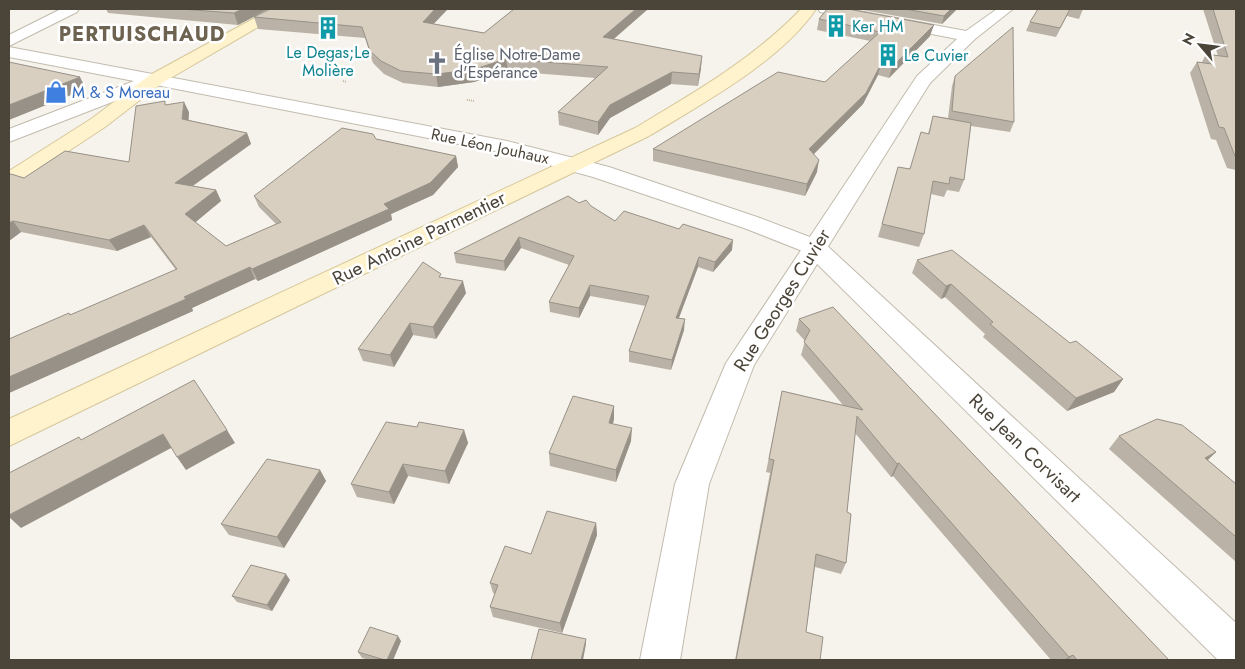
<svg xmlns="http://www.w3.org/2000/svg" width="1245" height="669" viewBox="0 0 1245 669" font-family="Jost,sans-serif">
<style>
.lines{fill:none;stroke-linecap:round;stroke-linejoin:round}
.minor-casing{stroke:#c2bbae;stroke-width:2}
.tertiary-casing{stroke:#c2bbae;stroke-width:2}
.secondary-casing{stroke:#d6c79b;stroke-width:2}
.path{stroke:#c4b79f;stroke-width:2;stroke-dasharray:1 1;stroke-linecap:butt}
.minor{fill:#fff;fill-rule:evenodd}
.tertiary{fill:#fff;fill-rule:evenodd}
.secondary{fill:#fff3cd;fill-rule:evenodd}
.wall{fill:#bab2a6}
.shaded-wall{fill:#979187}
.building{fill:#d8cfc1;stroke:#979187}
.labels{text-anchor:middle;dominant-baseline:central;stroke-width:5;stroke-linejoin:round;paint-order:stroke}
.far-culture-label{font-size:16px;fill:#0d838f;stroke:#fff;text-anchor:start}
.far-worship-label{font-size:16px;fill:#5b616d;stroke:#fff;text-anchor:start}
.far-shop-label{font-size:16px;fill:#366cbe;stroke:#fff;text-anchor:start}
.far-street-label{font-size:16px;fill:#4b4439;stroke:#fff}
.street-label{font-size:19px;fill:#4b4439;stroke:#fff}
.far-district-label{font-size:20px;font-weight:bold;letter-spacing:1px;fill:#6e6250;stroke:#fff}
</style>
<rect width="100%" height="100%" fill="#f6f3ec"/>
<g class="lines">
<defs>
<path id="minor" d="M61,9h18l-2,3 -68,34v-11z
M818,9h30l118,22 31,-22h16l-38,30 -45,44 -176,282 -45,119 -29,176h-40l35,-176 51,-121 191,-287 40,-37 -132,-26 -5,-1z"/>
<path id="tertiary" d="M9,47l498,94 102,26 151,51 63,24 413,381v37h-18l-413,-408 -61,-24 -151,-51 -88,-24 -349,-68 -147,57v-13l125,-48 -125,-24z"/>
<path id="secondary" d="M271,9h18l-127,74 -57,44 -88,58 -8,1v-15l82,-52 59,-44z
M801,9h15c-35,52 -114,95 -167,127l-640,310v-27l626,-291c59,-35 118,-69 166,-119z"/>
</defs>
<use href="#minor" class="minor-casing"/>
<use href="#tertiary" class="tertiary-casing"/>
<use href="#secondary" class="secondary-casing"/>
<path class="path" d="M343,81l4,1
M467,100l8,1"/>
<use href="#minor" class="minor"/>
<use href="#tertiary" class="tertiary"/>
<use href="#secondary" class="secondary"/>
</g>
<path class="wall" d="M106,9h162l-30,16 -130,-12z
M514,9h134l-34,30 87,29 -3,18 -27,-2 -61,34 -12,17 -39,-10 -1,-13 37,-34 -87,-7 -34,11 -36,5 -35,-4 -19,-9 -11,-11 -8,-25 -107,-9 -4,-12 180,7 50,9z
M857,9h100l-15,15z
M1038,9h45l-4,10 -12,-3 -11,21 -30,-6 4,-9z
M1203,9h33v161l-9,-2 -11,-28 -5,-1 -21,-66 7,-11h5l4,-8 12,2z
M819,19l111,17 -41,42 -11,-3 -15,29 -49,50 3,18 -12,24 -152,-35v-12l172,-67 45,-41 -53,-11z
M955,76l59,46 -4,10 -39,-6 -7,54 -5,12 -12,-2 -3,7 -13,-3 -7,40 -5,13 -41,-10 20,-70 11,2 19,-35 5,-18 15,2 4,-32z
M167,105l22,7 -1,8 59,13 4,11 -58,42 23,4 5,11 -26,21 31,24 50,-22 -17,-17 -5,-11 122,-57 80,17 2,11 -25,28 -42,19 1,6 -134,61 -3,-2 -63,29 1,3 -184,82v-54l61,-24 106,-45 -25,-33 -34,14 -96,-19 -12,9v-66l15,3 105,-16z
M579,203l12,3 24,15 117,29 -19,22 -15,-5 -19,51 5,12 -13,40 -42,-8v-11l17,-45 -56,-10 -11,22 -29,-6 -1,-10 20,-37 -48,-17 -16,23 -49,-8 -2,-10z
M917,260l153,83 53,36 -9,13 -47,19 -84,-74 2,-3 -40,-37 -4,2 -29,-26z
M441,277l25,16 -30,46 -23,-4 -19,32 -31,-6 -5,-12z
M799,319l370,341h-118l-158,-184 -2,1 -36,-44 -8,79 -1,51 -5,11 -26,-7 -9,65 14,28h-85l35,-187 -4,-1 16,-81 61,14 -42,-50 4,-14 -9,-10z
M614,406v13l-1,5 18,17 -15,41 -66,-16 -1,-13z
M417,427l47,3 4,13 -19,41 -41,-8 -14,28 -37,-7 -6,-13z
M1119,436l97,16 -8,8 28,24v78l-127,-113z
M320,470l6,11 -42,67 -55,-13 -8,-11z
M596,523l1,12 -35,98 -69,-16 -3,-10 5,-13 -2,-1 -3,-10 41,-29z
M290,580l-18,31 -35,-9 -5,-6z
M401,641l-8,19h-23l-8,-2 -4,-6z"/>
<path class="shaded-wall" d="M243,9h25l-30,16 -4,-12z
M435,9h13l-23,24 -2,-11z
M636,9h12l-45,39v-11z
M951,9h6l-15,15 2,-8z
M934,25l-4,11 -41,42 3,-11z
M702,56l-1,12 -3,18 1,-12z
M506,59l2,12 -34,11 -36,5 -2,-13z
M881,64l-3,11 -15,29 -56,57 2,-12z
M672,72l-1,12 -61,34 -12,17v-13l12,-17z
M80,77l6,12 -77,31v-15z
M184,102l5,10 -1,18 -6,-11z
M247,133l4,11 -70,50 -6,-11z
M456,156l2,11 -25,28 -42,19 1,6 -134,61 -6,-12 132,-65z
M819,160l-2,12 -12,24 2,-12z
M216,190l5,11 -30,25 -6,-12z
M13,221l8,11 -12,9v-18z
M144,225l7,12 -34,14 -8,-11z
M519,237l2,11 -16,23 -1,-10z
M733,240l-1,10 -19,22 2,-10z
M699,257l-1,10 -23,61 1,-10z
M250,267l5,12 -63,29 1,3 -184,82v-16z
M463,281l3,12 -30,46 -3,-12z
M951,284l-6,13 -4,2 5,-13z
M590,285v11l-11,22v-10z
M685,319l-1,11 -13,40 1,-10z
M410,323l3,12 -19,32 -4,-12z
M1123,379l-9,13 -47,19 9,-13z
M614,406v13l-5,17v-13z
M632,428l-1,13 -15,41v-12z
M227,430l8,13 -49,27 -9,-13z
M464,430l4,13 -19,41 -4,-13z
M163,434l10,13 -152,81 -12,-11v-2z
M1216,452l-13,12 2,-6z
M899,463l-6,13 -2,1 6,-13z
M403,464l5,12 -14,28 -5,-12z
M320,470l6,11 -42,67 -7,-11z
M596,523l1,12 -35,98 -2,-10z
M286,574l4,6 -18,31 -5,-6z
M398,636l3,5 -8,19h-6z
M586,639v5l-3,16h-2z
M1073,655l-6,5h-3l5,-3z"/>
<path class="building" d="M181,9h62l-9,4z
M270,9h165l-12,13 61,11 30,-24h122l-33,28 99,19 -3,18 -27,-2 -62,33 -12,17 -40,-10 50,-45 -102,-8 -34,11 -36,4 -35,-3 -20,-10 -11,-10 -8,-24 -108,-10z
M827,9h21l86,16 -42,42 -11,-3 -15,29 -57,56 10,11 -12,24 -154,-35 125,-77 47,10 55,-50 -61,-13z
M905,9h46l-7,7z
M1038,9h32l-10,19 -30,-6z
M1213,9h23v147h-1l-11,-28 -5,-1 -22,-65 15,2 -6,-10 22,3z
M1013,27l1,95 -62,-11 3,-35z
M9,62l71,15 -71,28z
M165,101v4l19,-3 -2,17 65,14 -72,50 41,7 -31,24 41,32 55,-24 -27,-26 88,-68 31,6 3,5 80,17 -26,27 -46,21 5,5 -137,60 -2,-2 -66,30 2,2 -177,78v-38l60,-26 1,2 107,-46 -33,-44 -35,15 -96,-19 -4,2v-48l2,-1 13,4 41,-27 64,11 7,-56z
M933,116l38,7 -7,57 -14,-3 -1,7 -16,-3 -9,53 -42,-10 16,-57 12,2 11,-37 8,2z
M568,196l11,7 7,-3 5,6 24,15 9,-10 55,18 4,-5 50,16 -18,22 -16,-5 -23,61 9,1 -13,41 -43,-9 20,-55 -59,-11 -11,23 -30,-6 25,-46 -55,-19 -15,24 -50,-8z
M952,250l118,93 6,-2 47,38 -47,19 -86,-74 3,-2 -42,-38 -5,2 -29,-26z
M423,262l18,12 -2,3 24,4 -30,46 -23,-4 -20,32 -32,-6z
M833,307l336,353h-92l-4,-5 -4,2 -170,-194 -2,1 -40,-48 -10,96 4,2 -5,49 -30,-9 -10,78 17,5 -3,23h-84l38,-200 -5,-1 13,-68 81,19 -59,-68 6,-12 -11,-11z
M194,380l33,50 -50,27 -14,-23 -154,81v-42l70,-36 2,3z
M573,396l41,10 -5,17 23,5 -16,42 -67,-17z
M1157,419l25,6 34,27 -11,6 31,26v53l-117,-101z
M386,422l31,5 2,-5 45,8 -19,41 -42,-7 -14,28 -38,-8z
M267,459l53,11 -43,67 -56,-13z
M547,511l49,12 -36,100 -70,-16 8,-22 -8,-2 15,-37 26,8z
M251,565l35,9 -19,31 -35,-9z
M370,627l28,9 -11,24h-2l-27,-8z
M539,629l47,10 -5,21h-50z"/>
<defs>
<symbol id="building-bare" viewBox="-9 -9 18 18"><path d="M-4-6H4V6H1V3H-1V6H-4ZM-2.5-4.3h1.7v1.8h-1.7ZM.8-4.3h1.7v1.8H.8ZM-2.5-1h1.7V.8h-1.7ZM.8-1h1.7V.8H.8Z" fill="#0f9aa8" stroke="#fff" stroke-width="2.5" paint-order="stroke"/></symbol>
<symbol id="church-bare" viewBox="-9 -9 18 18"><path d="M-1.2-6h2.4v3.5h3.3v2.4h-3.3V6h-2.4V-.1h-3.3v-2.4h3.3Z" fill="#6b7280" stroke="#fff" stroke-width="2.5" paint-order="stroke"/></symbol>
<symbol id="shop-bare" viewBox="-9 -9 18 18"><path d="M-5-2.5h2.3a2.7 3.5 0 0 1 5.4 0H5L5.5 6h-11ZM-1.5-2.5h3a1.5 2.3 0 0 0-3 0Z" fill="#3f7fe0" stroke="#fff" stroke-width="2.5" paint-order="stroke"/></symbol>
</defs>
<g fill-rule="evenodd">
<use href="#building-bare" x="820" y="10" width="32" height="32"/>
<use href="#building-bare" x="312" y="12" width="32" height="32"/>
<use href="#building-bare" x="872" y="39" width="32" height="32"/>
<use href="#church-bare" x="421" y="47" width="32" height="32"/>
<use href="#shop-bare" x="40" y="76" width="32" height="32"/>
</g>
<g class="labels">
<g class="far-culture-label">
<text x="852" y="26">Ker HM</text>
<text x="328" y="52" text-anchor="middle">Le Degas;Le<tspan x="328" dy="18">Molière</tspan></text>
<text x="904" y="55">Le Cuvier</text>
</g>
<g class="far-worship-label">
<text x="454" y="54">Église Notre-Dame<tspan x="454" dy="18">d'Espérance</tspan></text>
</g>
<g class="far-shop-label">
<text x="72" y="92">M &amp; S Moreau</text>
</g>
<g class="far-street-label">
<text transform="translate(490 146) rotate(12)">Rue Léon Jouhaux</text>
</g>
<g class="street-label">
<text transform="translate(419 238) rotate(-26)">Rue Antoine Parmentier</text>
<text transform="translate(782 300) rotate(-58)">Rue Georges Cuvier</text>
<text transform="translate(1025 448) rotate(44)">Rue Jean Corvisart</text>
</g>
<g class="far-district-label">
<text x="142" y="34">PERTUISCHAUD</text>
</g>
</g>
<rect width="1245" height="669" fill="none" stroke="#4b4439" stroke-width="20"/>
<g transform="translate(1200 45) rotate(298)" stroke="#ffffff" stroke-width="4" paint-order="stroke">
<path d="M0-4L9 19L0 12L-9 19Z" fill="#4b4439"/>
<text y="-8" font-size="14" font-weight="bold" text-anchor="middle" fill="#4b4439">N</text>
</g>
</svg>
